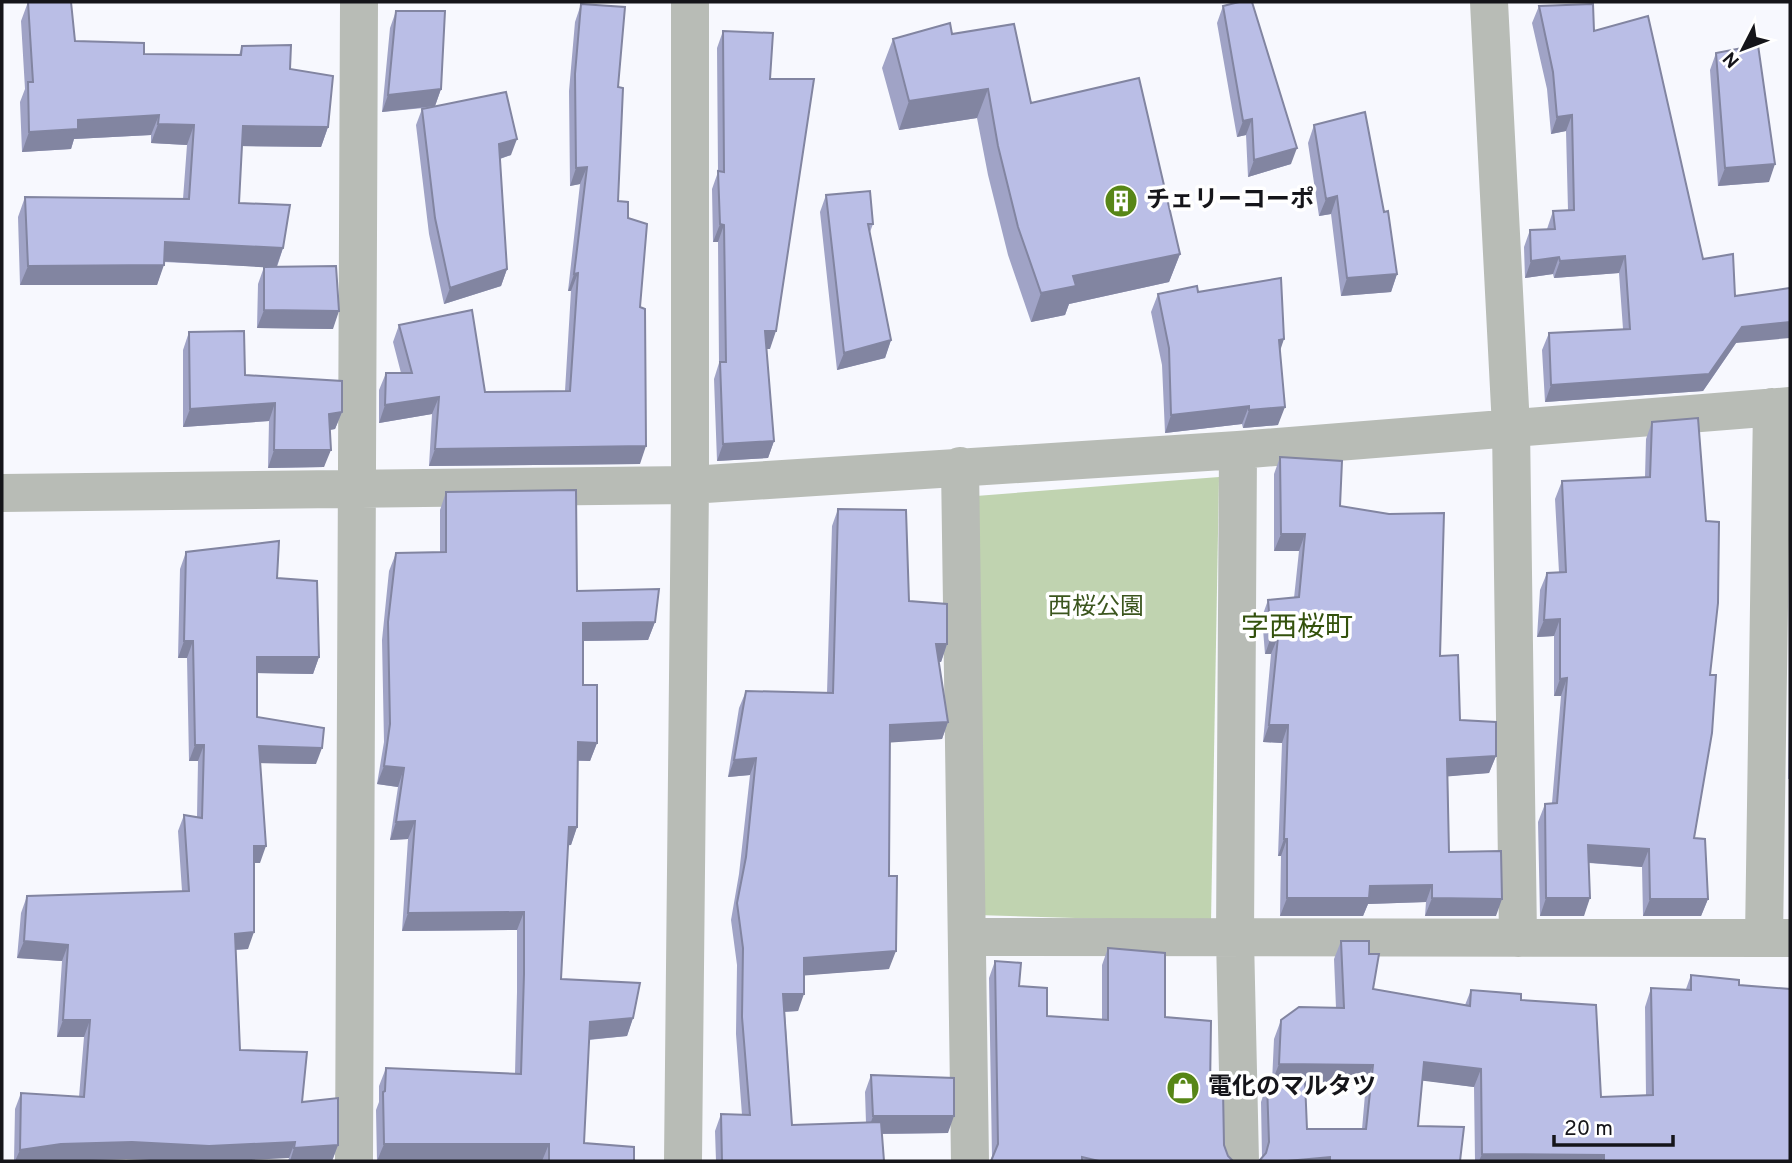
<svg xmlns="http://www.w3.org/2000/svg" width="1792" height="1163" viewBox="0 0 1792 1163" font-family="Overpass,'Noto Sans JP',sans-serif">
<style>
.green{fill:#c0d3b0}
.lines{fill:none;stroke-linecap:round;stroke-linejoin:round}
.street{stroke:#b8bcb6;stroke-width:38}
.wall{fill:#a0a3c6;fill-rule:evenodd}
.shaded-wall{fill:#8285a1}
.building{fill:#babee6;stroke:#8285a1;stroke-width:2}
.labels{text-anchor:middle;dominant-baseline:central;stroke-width:7;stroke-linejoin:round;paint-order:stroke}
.poi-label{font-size:24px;font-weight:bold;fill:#15151a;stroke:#fff;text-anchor:start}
.park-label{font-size:24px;fill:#3b551e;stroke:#fff}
.quarter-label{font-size:28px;fill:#33510c;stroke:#fff}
</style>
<rect width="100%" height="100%" fill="#f7f8fe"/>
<path class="green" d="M1219,477l-8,445 -235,-7v-419z"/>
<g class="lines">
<path class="street" d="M1489,2l22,425 7,511
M1238,450l-3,488 5,223
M960,466l10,695
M2,493l688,-8 548,-35 552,-44
M967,937l823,1
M1764,938l8,-531
M354,1161l5,-1159
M683,1161l7,-676v-483"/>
</g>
<path class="wall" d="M28,2l47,39 69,13 95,1 3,-9 48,23 38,58 -7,20 -79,-1 -3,57 44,45 -6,19 56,62 -76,-1 1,-44 6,-17 -100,-5 -7,23h-137l-2,-68 7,-20 158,2 4,-54 -36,-2v-8l-77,4 -3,10 -49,3 -2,-50 5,-13 -4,-68z
M581,4l37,83v114l10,17 12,89v157l-211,2 3,-52 -53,9v-33l7,-17h15l-8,-31 6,-17 86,67 80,-1 6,-100h-3l12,-107 -10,2 -1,-95 6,-69z
M1223,6l68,158 -43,13 -2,-42 -9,2 -20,-114z
M1539,6l55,25 109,228 33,84 -33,48 -158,11 -3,-52 7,-17 74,-4 -4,-56 -65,5 -1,-4 -28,4 -1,-31 6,-17 17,-1 6,-18 15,-1 -2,-79 -15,3 -4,-45 -15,-66z
M396,11l45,78 -6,17 76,49 -11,4 7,110 -6,17 -57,18 -15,-70 -13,-109 6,-16 12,-2 -52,5 8,-84z
M723,31l47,48v270h-4l8,92 -6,17 -51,3 -3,-82 5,-16 -1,-121h-5l-1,-53 6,-17 -1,-124z
M952,34l79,69 149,151 -11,28 -100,22 -4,11 -34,7 -23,-67 -20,-80 -11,-57 -78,12 -17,-62 11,-29z
M1716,53l53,129 -51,4 -8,-116z
M1314,125l83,149 -6,18 -50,4 -10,-82 -12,2 -11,-73z
M826,195l47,29 -3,8 21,108 -6,18 -48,12 -17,-158z
M1198,292l82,59 -2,74 -35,3 -1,-4 -77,9 -3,-68 -11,-53 7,-18z
M189,332l56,43 97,37 -7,17 -5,1 -6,37 -56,1 1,-47 -86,6v-77z
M1652,422l42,416 14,61 -7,17h-58l-1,-49 -53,-4 -5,53h-44l-2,-94 7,-18 7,-1 9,-107h-7v-60l-17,1 3,-47 7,-17 12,-1 -4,-73 7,-18 83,-4 1,-38z
M1280,457l60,49 100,150 20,64 36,36 -7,17 -41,3 1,76 47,64h-71l1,-14 -58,2 -5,12h-83l1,-60h-3l4,-113 -19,-1 8,-88h-6l-3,-37 6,-17 26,-2 5,-47h-25v-77z
M446,492l131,99 78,31 -7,18 -65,1v44l14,58 -7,18h-12l-1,66 -6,18h-3l-7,134 72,39 -6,18 -38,4 -5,103 50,18h-257l-1,-51 3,-8v-16l7,-18 129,6 2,-82v-62l-115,1 6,-92 -18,1 8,-53 -21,-3 7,-42 -2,-102 7,-69 7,-18 44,-1v-42z
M838,509l71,92 38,43 -6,18h-2l9,60 -6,17 -52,3 -1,227 -85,6 -6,36 -13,1 7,113 74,-2 -1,-31 6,-17 77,58 -66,1 2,27h-168l-1,-30 6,-17 21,1 -6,-81 1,-69 -6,-45 8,-46 11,-99 -22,2 11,-69 7,-17 81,2 5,-167z
M186,552l91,26 42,79 -6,17 -56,-1v44l59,47 -56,-1v100h-6l-6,86 -12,1 4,100 62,52 36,43 -6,16h-44l1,-3 -163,1 -73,2h-39l1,-52 6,-16 58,4 5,-60h-27l5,-76 -45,-3 4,-45 6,-17 155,-5 -4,-60 6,-16 13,2 1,-56h-9l-2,-103h-9l2,-89z
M1790,648v131h-2z
M1341,941l28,13 4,35 92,16 6,-15 50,10 80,97 45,-2 -1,-88 6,-19 35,1 5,-14 48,10 51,176h-315l-1,-74 -52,-7 -4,46 42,35h-201l3,-4 -1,-55 6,-18 26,-2h-21l2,-43 7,-19 55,-12 -2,-49zM1305,1082l61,1 -4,46h-55z
M1108,948l57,69 45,73 14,55 4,11 5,5h-243l2,-4 -3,-179 6,-17 52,55 55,4v-55z"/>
<path class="shaded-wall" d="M441,89l-6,17 -53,6 6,-17z
M988,89l-11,29 -78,12 10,-29z
M159,115l-8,20 -77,4 -3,10 -49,3 7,-20 49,-12z
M1572,115l-6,16 -15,3 6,-17z
M1252,119l-6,16 -9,2 6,-16z
M158,124l36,1 -7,20 -36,-2z
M243,126l85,1 -7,20 -85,-1z
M517,139l-6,16 -18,6 6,-17z
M1297,148l-6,16 -43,13 6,-17z
M1775,164l-6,18 -51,4 7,-18z
M587,167l-7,17 -10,2 6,-18z
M1337,196l-6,18 -12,2 7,-17z
M720,224l4,1 -6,17h-5z
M165,242l118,6 -7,20 -119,-7z
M1180,254l-11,28 -100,22 -4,11 -34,7 10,-29 32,-17z
M1625,256l-6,17 -65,5 6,-17z
M1559,257l-6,17 -28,4 6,-17z
M164,265l-7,20h-137l8,-19z
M507,269l-6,17 -57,18 6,-16z
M578,273l-7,18h-3l6,-17z
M1397,274l-6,18 -50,4 6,-18z
M264,310l75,1 -6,18 -76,-1z
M1790,322v16l-54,5 -33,48 -158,11 6,-17 191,-58z
M765,331h11l-6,18h-12z
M1284,339l-6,18 1,-17z
M891,340l-6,18 -48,12 7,-17z
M439,397l-7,17 -53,9 6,-18z
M275,403l-6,18 -86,6 7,-18z
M1249,406l-7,18 -77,9 6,-18z
M1285,407l-7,18 -35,3 6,-18z
M342,412l-7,17 -13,2 7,-17z
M774,441l-6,17 -51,3 6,-17z
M646,446l-6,18 -211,2 6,-17z
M274,450h57l-7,17 -56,1z
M1281,534h24l-6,17h-25z
M1560,619l-6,17 -17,1 7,-17z
M655,622l-7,18 -71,1 6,-18z
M1271,637h7l-7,17h-6z
M184,641h9l-6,17h-9z
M936,644h11l-6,18 -11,-1z
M257,657h62l-6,17 -62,-1z
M1567,678l-6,18h-7l6,-17z
M948,722l-6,17 -58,4 6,-18z
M1269,725h19l-6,18 -19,-1z
M578,742l19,1 -7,18 -18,-1z
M195,745h9l-6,16h-9z
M259,746l63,2 -6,16 -63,-1z
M1496,756l-7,17 -48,4 6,-18z
M756,758l-6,17 -22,2 6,-17z
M384,766l20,2 -6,19 -21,-3z
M415,821l-7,18 -18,1 6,-18z
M569,827h8l-6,18 -9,1z
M1284,839h3l-6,17h-3z
M1588,845l61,4 -7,18 -61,-5z
M254,846h12l-6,17h-12z
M1432,885l-6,17 -58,2 -5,12h-83l7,-18 83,-12z
M1432,898l70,1 -6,17h-71z
M1546,898h44l-6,18h-44z
M1650,899h58l-7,17h-58z
M524,912l-7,18 -115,1 6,-18z
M254,932l-6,17 -19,1 6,-16z
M24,941l44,4 -6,16 -45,-3z
M896,951l-7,18 -91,7 6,-18z
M783,994h21l-6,17 -21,1z
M633,1018l-6,18 -43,4 6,-18z
M63,1020h27l-6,17h-27z
M1424,1062l57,7 -7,18 -57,-7z
M1279,1064l94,1 -7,18 -94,-1z
M873,1116h81l-6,17 -81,1z
M132,1142h163l-6,16 -58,3h-56l-49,-2 -73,2h-38l5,-11 41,-6z
M384,1144h165l-7,17h-165z
M338,1145l-6,16h-42l4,-13z
M1482,1154l122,1 -2,6h-123z
M1330,1157l-1,4h-42z"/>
<path class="building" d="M28,2h43l4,39 69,2v11l97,1 1,-9 49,-1 -1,24 43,7 -5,51 -85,-1 -4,77 51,2 -7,43 -118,-6 -1,23 -136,1 -3,-69 164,2 5,-74 -36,-1 1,-9 -81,5v9l-49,3 -1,-50h5z
M1239,2h13l45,146 -43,12 -2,-41 -9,2 -20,-115z
M581,4l44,3 -7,80 5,1 -5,113 10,1v16l19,6 -7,83 5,2 1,137 -211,3 4,-52 -54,8 1,-32h26l-13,-48 73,-15 13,82 85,-1 8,-118 -4,1 13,-107 -11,1 -1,-94z
M1593,4l1,27 54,-15 55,243 30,-5 2,42 55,-8v34l-48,5 -33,47 -158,11 -2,-52 81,-4 -5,-73 -65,5 -1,-4 -28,4 -1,-31 25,-1 -2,-18 21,-1 -2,-95 -15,2 -4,-45 -14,-66z
M396,11h49l-4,78 -53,6z
M950,23l2,11 62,-10 17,79 108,-25 41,176 -107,22 3,10 -35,7 -23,-66 -20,-81 -10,-57 -79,12 -16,-62z
M723,31l50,2 -3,46h44l-38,252h-11l9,110 -51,3 -3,-82h6l-2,-137 -4,-1 -2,-53 6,1z
M1758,45l17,119 -50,4 -9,-115z
M506,92l11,47 -18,5 8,125 -57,19 -15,-70 -13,-109z
M1365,112l19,100 4,-1 9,63 -50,4 -10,-82 -11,3 -12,-74z
M870,191l3,33h-5l23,116 -47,13 -18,-158z
M336,266l3,45 -75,-1v-43z
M1281,278l3,61 -5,1 6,67 -36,3v-4l-78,9 -2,-67 -11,-54 39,-8 1,6z
M244,331l1,44 97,6v31l-13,2 2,36h-57l1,-47 -85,6 -1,-77z
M1698,418l8,103 13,1 -1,81 -8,72h6l-4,58 -18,105 11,1 3,60h-58l-1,-50 -61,-4 2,53h-44l-1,-94 12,-1 10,-125 -7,1v-60l-16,1 3,-47 19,-1 -4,-91 88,-4 2,-55z
M1280,457l62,4 -2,45 49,8 55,-1 -4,143 18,-1 2,65 36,2v34l-49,3 2,93 52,-1 1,48 -70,-1v-13l-62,1 -1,12h-82v-59h-3l4,-114h-19l9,-88h-7l-3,-37 31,-3 6,-63h-24z
M576,490l1,101 82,-2 -4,33 -72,1v62h14v58l-19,-1 -1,85h-8l-8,152 79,4 -7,35 -43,4 -6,121 50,4v14h-85v-17h-165l-1,-52 2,-1 1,-23 135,6 3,-100v-62l-116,1 7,-92 -19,1 8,-54 -20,-2 6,-42 -2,-102 8,-69 50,-1v-60z
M838,509l68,1 3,91 38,3v40h-11l12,78 -58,3 -1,151h8l-1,75 -92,7v36h-21l9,131 89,-3 3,39h-162l-1,-47 29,1 -8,-98 1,-69 -6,-45 9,-46 10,-99 -22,2 12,-69 87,2z
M279,541l-2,37 40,3 2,76h-62v60l67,11 -2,20 -63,-2 7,100h-12v86l-19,2 5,116 67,2 -5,50 36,-4v47l-44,3 1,-6 -86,4 -77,-4 -71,2 -41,6 1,-57 63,4 6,-77h-27l5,-75 -44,-4 3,-45 162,-5 -5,-76 18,3 2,-73h-9l-2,-104h-9l2,-89z
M1341,941h28v13h10l-6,35 97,17 1,-16 50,4v6l75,5 5,92 52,-2 -2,-107 40,2v-15l48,5v5l51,4v172h-186v-6l-122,-1 -1,-85 -57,-7 -6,64 46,1 -4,34h-130v-4l-43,4h-28l7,-8 3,-11 -2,-58 38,-3 2,48h59l7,-64 -94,-1 2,-44 18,-13 45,1z
M1108,948l57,5v64l46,4 -1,69 13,-1 1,56 4,11 5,5h-134l-17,-4v4h-91l7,-17 -3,-183 26,2 -2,23 28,2v28l61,4z
M871,1075l83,3v38h-81z"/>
<defs>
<symbol id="building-disc" viewBox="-11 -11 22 22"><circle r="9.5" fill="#578617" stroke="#fff"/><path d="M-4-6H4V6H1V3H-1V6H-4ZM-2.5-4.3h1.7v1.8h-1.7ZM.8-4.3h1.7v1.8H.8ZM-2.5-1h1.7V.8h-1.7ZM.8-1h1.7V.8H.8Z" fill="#fff"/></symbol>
<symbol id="shop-disc" viewBox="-11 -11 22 22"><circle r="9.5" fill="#578617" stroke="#fff"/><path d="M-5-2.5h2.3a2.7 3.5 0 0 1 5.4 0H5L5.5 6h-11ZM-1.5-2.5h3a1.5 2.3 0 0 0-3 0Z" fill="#fff"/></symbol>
</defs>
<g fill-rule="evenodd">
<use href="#building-disc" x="1102" y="182" width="38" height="38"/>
<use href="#shop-disc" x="1164" y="1069" width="38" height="38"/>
</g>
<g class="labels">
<g class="poi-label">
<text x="1146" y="201">チェリーコーポ</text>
<text x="1208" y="1088">電化のマルタツ</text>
</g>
<g class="park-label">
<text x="1096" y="608">西桜公園</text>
</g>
<g class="quarter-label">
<text x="1297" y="629">字西桜町</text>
</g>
</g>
<rect width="1792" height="1163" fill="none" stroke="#15151a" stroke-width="7"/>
<g transform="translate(1743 49) rotate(228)" stroke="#ffffff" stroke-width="5" paint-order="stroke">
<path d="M0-5L12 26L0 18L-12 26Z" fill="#15151a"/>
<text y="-10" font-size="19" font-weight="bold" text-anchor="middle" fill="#15151a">N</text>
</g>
<path d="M1554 1135v10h119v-10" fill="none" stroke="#15151a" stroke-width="3.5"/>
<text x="1564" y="1135" font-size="21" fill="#15151a" stroke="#ffffff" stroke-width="5" paint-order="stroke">20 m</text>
</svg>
